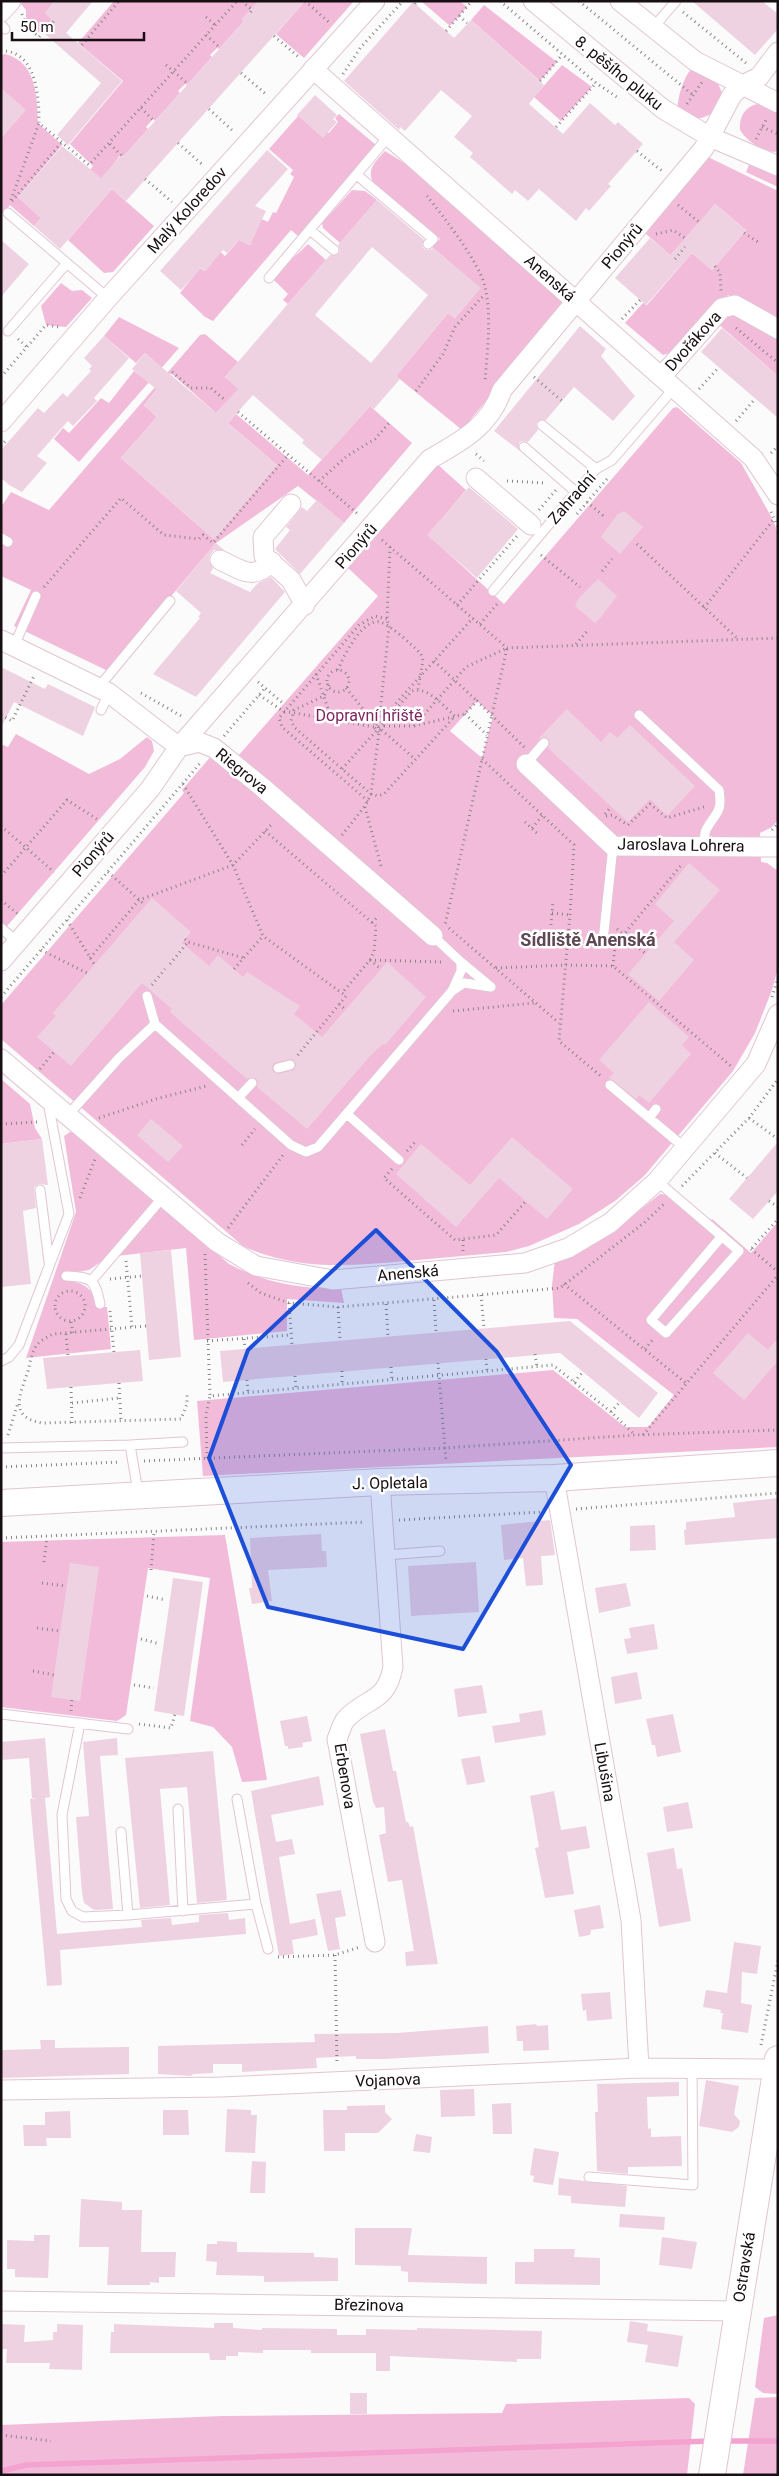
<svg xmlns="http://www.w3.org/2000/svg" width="779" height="2476" viewBox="0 0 779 2476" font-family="Roboto,sans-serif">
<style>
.green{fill:#f3bbda;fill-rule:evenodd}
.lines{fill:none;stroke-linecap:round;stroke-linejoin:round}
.stream{stroke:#f4a3d1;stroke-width:5.5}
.building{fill:#efd2e1;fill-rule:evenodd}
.lane-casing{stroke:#e1c5d4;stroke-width:11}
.street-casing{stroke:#e1c5d4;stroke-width:21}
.secondary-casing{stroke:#e1c5d4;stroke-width:28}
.path{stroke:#8a8688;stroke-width:3;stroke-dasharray:1 4;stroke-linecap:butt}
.lane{stroke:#fff;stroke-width:9}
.street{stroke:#fff;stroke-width:19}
.secondary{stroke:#fff;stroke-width:26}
.marked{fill:#1d4ed8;fill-opacity:0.2;stroke:#1d4ed8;stroke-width:4;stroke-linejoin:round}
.labels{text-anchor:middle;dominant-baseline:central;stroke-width:5;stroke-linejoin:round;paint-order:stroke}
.street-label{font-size:16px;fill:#180f14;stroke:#fff}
.park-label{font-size:16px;fill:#7e235f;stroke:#fff}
.neighbourhood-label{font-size:18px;font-weight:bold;fill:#5f4854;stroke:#fff}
</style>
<rect width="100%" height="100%" fill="#fbfbfb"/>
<path class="green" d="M22,1h33l-10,12 7,6 -12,14 -14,-10v-13l-5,-6z
M114,1h148l-20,18 2,2 -25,28 -2,-1 -7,7 2,2 -25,28 -2,-1 -7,7 2,2 -25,28 -2,-2 -7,8 2,2 -25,28 -3,-2 -18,25 -12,-10 3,-4 -23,-22 53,-63 -45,-38z
M305,1h49l-50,57 -28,-24z
M421,1h39l7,6 -17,19z
M484,5l73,57 -17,19 -69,-61z
M5,54c32,8 32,43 33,69l24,22 -44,52 23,21 -7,8 -24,-21 -9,10v-160z
M562,65l30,22 -31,34 -27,-24z
M692,69c7,4 19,7 24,13 21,22 -20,53 -38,25 -1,-8 7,-34 14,-38z
M762,103l16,4v43l-3,2c-14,-1 -28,-11 -35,-22 -1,-16 7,-25 22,-27z
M339,114l37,31 -78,91 -7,-6 -78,91 -8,-4 -25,-24 20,-25 5,3 6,-7 5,-16 9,8 14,-16 11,5 3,-7 2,-22 13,6 5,-10 3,1 18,-36 -4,-3 3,-4 -24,-21 30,-34 30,18 9,-11 -3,-4z
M385,151l24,15 158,137 -105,127 -66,-54 52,-63 7,5 25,-30 -48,-41 8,-8 -67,-57c-7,-13 4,-22 12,-31z
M708,157l70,34v134l-50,-30 -48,55 -17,5 -38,-32 18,-20 4,2 45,-52 20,17 34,-40 -31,-26 -44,52 -26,-23z
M751,160l27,13v14l-32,-15z
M112,189l42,37 -41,46 -9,1 -36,-33z
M352,190l13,1 12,9 -37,43 -17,-15 -1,-5z
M308,244l18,16 -38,44 -5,-4 5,-6 -14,-14c8,-16 24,-25 34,-36z
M61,283l11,8 10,-1 10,8 -26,29 -20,-2 -5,-19z
M734,314l44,21v41l-61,-53 4,-5z
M119,317l60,31 -100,114 -25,-23 9,-11 6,5 32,-35 8,5 25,-32 5,4 14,-15 -8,-7 -9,10 -32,-27z
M205,334l33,28 -13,15 15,13 -24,23 -45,-40 -27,32 13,12 -36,41 93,81 63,-74 -49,-42 8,-9 72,61 62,-69 42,37 -68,80 -46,-37 -82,57 -108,128 -94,-45 17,-36 -30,-14v-69l10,-15 38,18 151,-175z
M677,407l64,56 31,55 6,15v287l-6,7 -12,6 1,29 6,1 11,8v97l-6,22 -17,43 -22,38 -89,105 -29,25 -36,23 -50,22 -23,6c-33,3 -66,6 -99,9 -57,5 -111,10 -164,-15l-242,-207v-34l183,-212 -2,-3 36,-42 5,-5 15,13 140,-160 -30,-28 88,-105 30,27 -38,45 76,69 169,-196zM477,701l16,15 -11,42 -32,-27z
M16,734l73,40 31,-15 27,-22 5,4 2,10 -9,16 -144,166v-189l7,3z
M1,1079l29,25 5,24 7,11 -41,5z
M70,1132l5,1 154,131c28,15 60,23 92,24 6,0 13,-1 20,0l3,15 -57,-4v32l-93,9 -8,-92 -78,9 -19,13 -11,2 -13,-1 -2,9c21,3 29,6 35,27h9l4,42 -85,9 50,-146 -12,-76z
M660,1194l8,1 38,31 6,-7 39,34 27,-31v225l-575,29 -6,-75 356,-31 72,57h23l26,-32 -97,-76 -23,-1 -2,-33 3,-25 56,-27z
M225,1535l42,245 -25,2 -10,-35 -19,-20 -23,-6 20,-143 -62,-10 -22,147 -9,6 -116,-14v-165z
M778,2315v79l-15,-1 -8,-6 9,-69z
M778,2397v78h-35l12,-77z
M689,2398l6,6 -8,71h-686v-50l222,-9 279,-3 4,-9z"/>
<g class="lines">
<path class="stream" d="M725,2441h53
M1,2471l25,-6 685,-24"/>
</g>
<path class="building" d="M55,1h38l-27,32 56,48 -54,64 -11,-10 44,-52 -56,-49 4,-3 -4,-4 7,-8 -7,-6z
M258,1h47l-179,200 -14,-12 -52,60 -26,-23 7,-8 -23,-21 44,-51 39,32 20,-23 2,2 64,-72 57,-64 -2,-2z
M692,1h70l16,13v15l-23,26z
M413,2l41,36 17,-18 73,65 -15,19 34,30 27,-31 25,22 3,-3 25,22 -35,40 3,2 -22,25 -3,-3 -10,13 -37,-32 -11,12 -13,-11 -3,4 -42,-37 3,-4 -19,-16 18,-21 -31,-26 -36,41 -5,-4 -1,3 -55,-49z
M1,88l25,22 -25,29z
M315,95l22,20 -4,4 4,3 -14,16 -26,-23z
M267,150l21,19 -33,37 11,5 -16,34 -11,-5 -12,13 -4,-3 -18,21 -4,-3 -20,22 -21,-19z
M377,200l47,40 -2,5 2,4 5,1 4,-2 48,40 -26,30 -7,-5 -52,63 4,3 -26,30 -4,-3 -48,54 -20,-17 2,-3 -51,-45 -25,28 49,42 -63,74 -93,-81 36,-41 -13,-12 13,-15 -25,-21 13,-16 71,60 22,-24 -13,-12 105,-122 8,-1 2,-3 -2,-6zM372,247l56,48 -57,68 -56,-48z
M715,204l31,26 -34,40 -20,-17 -46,52 -31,-27 35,-40 20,17z
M1,240l28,24 -28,33z
M580,326l26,23 -5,7 34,40 -22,25 -39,-34 -28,33 -8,1 -2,3 2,6 -10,12 -6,-1 -3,2 1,8 -26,-20z
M722,328l56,48v42l-77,-66z
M104,336l25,22 -35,40 3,3 -24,25 -5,-5 -31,35 10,7 -25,29 -13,-7 -8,-7v-28l37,-42 6,5 19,-20 4,4 24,-26 -2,-2 3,-3 -8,-8z
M469,487l49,42 -41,49 -50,-43z
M317,500l27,23 -44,51 -25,-25 15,-19 -4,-3 16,-20 5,4z
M624,511l19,16 -23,27 -19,-17 16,-22z
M216,543l8,7h-10l-4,5 -1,6 4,8 -3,4 40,19 8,-9 13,-6 14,15 -89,105 -43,-23 47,-56 -2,-1 3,-4 -25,-22z
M598,579l19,17 -16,21 -6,6 -20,-17 4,-8z
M1,667l44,22 3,-5 47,23 -12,29 -69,-34 -13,26z
M567,709l34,33 9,-10 7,6 13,-13 65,61 -28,30 -17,-17 -22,23 -80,-74 2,-4 -2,-5 -9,-1z
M689,863l31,27 -46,52 20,18 -35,41 -31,-27 46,-53 -19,-17z
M152,898l39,34 -9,11 27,23 9,-11 25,22 4,-5 53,34 -6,8 28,23 65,-75 39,35 -41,48 -2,-1 -13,12 -63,73 -50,-42 1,-5 -2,-4 -9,1 -77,-67 2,-3 -30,-26 -71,83 -34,-29 19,-21 -3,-3zM291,1059l5,5 -2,6 -15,4 -6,-2 -1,-5 2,-4z
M649,1002l40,35 -7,8 9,9 -42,49 -10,-8 -3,4 -27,-21 5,-5 -15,-13z
M151,1119l32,27 -15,16 -31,-27z
M512,1137l61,52 -26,30 -48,-41 -43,49 -60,-53 25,-30 49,41z
M42,1139l6,46 -9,-1 -5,3 2,21 -13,3 8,73 -30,3v-143z
M778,1142v49l-25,28 -24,-20z
M171,1250l10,107 -32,3 -9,-107z
M570,1321l88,72 -19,25 -79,-65 -337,29 -3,-31z
M748,1333l20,17 10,-12v23l-34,39 -31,-27z
M140,1350l3,31 -96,8 -4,-31z
M778,1498v40l-93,7 -1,-15h2v-8l49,-5 -2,-14z
M550,1520l5,35 -14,1 2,29 -17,1 -3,-28 -19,2 -3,-35z
M655,1525l1,25 -26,1v-25z
M321,1534l1,17h4l1,16 -59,3 4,31 -20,3 -3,-16h3l-2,-50z
M476,1562l3,50 -68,4 -3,-50z
M70,1563l29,4 -19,134 -29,-4z
M173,1578l30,4 -19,134 -30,-5z
M626,1583l5,23 -32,7 -4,-25z
M654,1624l4,25 -31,5 -3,-15 7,-1 -2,-10z
M637,1672l5,27 -27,5 -4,-27z
M482,1685l5,28 -29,4 -4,-28z
M542,1710l4,25 -51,8 -3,-17 28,-4 -1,-8z
M673,1714l8,38 -24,5 -2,-12h-3l-6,-26z
M307,1716l5,25 -10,2 1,4 -15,2v-3h-3l-5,-25z
M385,1729l8,42h3l10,51h2l2,5 3,-1 25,138 -32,2 -1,-14 9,-1 -12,-71 -14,2 -9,-47 7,-2 -2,-26 -8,1 -3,-6 -13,-68z
M45,1738l5,59 -5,1 12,136 85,-7 -1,-7 30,-2 1,7 27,-3v-7l29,-2 1,7 16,-2 1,16 -186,16 2,35 -15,1 -17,-187 7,-1h-5l-3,-40 -28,2v-18z
M117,1738l1,17 -18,1 13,153 -19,1 -10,-7 -2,-10 -6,-76 13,-1 -6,-74z
M213,1751l14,149 -30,3 -10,-116 -27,2 10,116 -30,3 -15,-150z
M480,1756l5,26 -18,3 -6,-26z
M319,1776l5,29 -53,10 5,27 16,-3 3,15 -16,3 11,67 25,-5 3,16 -26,5 2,14 -15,2 -28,-165z
M554,1791l7,39 25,-4 4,22 -23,4 7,42 -29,4 -10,-50 4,-1 -9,-51z
M688,1802l5,26 -26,4 -4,-25z
M674,1848l3,21 5,-1 9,53 -32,6 -12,-74z
M341,1890l5,26 -11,2 5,31 -12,2 -12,-57z
M600,1905l4,23 -13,2 -1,5 -11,2 -5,-27z
M734,1942l27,4 -4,28 -15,-2 -1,31 11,2 -4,28 -27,-4 2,-16h-3l1,-3 -18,-3 3,-17 21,3z
M610,1992l2,27 -25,2 -1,-11 -3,1 -2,-17z
M536,2024l1,2 11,-1 1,25 -26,1v-10h-6l-1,-15z
M488,2026l1,27 -105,6h-28v-3l-40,2 1,10 -75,4v-8h-29v9l-20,1 -2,2 -33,-2v-28l157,-4 -1,-8 83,-1z
M40,2040h15v8l74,-1v27l-128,4v-28l40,-1z
M706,2080l33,6 -5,28 6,7 -1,6 -7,5 -33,-6z
M679,2082v14l-32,1 1,32 3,-1v9l30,-1 1,30 -54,1v7l-31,-3 -2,-59h3l-1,-28z
M474,2089l1,27 -34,1 -1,-27z
M511,2103l1,31h-19l-1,-30z
M385,2105v7l7,7 -14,14h-33v18h-21l-1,-41h24v-4z
M227,2109l24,1v5h6l-2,38 -30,-1z
M163,2110h25l1,25h-26z
M70,2111l1,27h-25l1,8h-23l-1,-21h22v-13z
M416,2134l16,3 -2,16 -17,-2z
M534,2148l25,4 -6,33 -20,-3 1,-6 -4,-1z
M252,2161l14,1 -1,31h-15z
M559,2178l68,8 -2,21 -54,-4v-7l-13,-1z
M81,2199l41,3v8h20l-1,42h35l-1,25h-16v6l-9,-1v3h-43l2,-38h-30z
M620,2214l45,3 -1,13 -45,-3z
M355,2228h57l-4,27 79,2v27l-79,-2v-10l-7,-1v-5l-46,-1z
M34,2235h16l-2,43 -33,-1v-8h-8v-29l27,1z
M662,2237l35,5 -5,27 -33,-4z
M217,2241l20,1v10l77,1v4l24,1v23l-74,1v-6l-48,-1 1,-13 -11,-1 1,-17h10z
M534,2249h41l-1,8 26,1v27l-85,-1v-22h19z
M630,2321l18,3 -1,7 36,5 -5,31 -33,-5 3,-17 -21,-3z
M214,2323h19v5l29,2v-2l75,1v6h29v-6l51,1v-2l125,3 -1,28h-24v3l-127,-6v15h-14v-18h-65v-3h-48v3l-25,-1v4h-12v4h-16l-1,-7h-99l1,-21h3v-8l100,4z
M1,2324l24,1 -1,17 29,-2v-8h4v-8l26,1 -1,45 -33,-1 1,-6h-44l1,-14h-6z
M350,2393h17v21h-17z"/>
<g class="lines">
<defs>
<path id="lane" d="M1,25l4,4
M652,29l24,-28
M357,175l76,64 -5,5
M8,213l100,85
M310,230l24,20
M269,278l119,-141
M8,331l59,-68
M542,425l54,44
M524,447l52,45
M1,538l7,4
M493,591l83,-99 20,-23 16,-9 63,-73
M14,646l22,-50
M98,688l72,-87
M101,710l8,-17
M639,715l80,75c4,24 -4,22 -13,40 -2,5 -2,12 -3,17
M526,764l18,-21
M1,928l16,14
M603,941l10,-95
M452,991l12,-8 27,4 -30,-25
M147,996l8,28
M278,1068l12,-3
M610,1085l75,63
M239,1097l13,-14
M68,1115l51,-57 36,-34 136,121 15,7 12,-5 134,-156 9,-20v-9l-28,-26
M348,1115l51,45
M649,1118l7,-9
M657,1181l82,70 -73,82 -15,-13 71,-84
M40,1190l9,72
M66,1276c25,1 29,3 34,28
M92,1280l72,-84
M1,1361l8,-4 10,-12 50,-131 -21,-112
M130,1445l53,-3
M1,1448l129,-3 8,47
M386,1555l54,-4
M1,1714l127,15
M80,1723l-18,92 4,84 6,12 11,6 45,-2 128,-11
M237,1799l19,105 12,45
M178,1809l5,102
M121,1832l7,83
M589,2177l104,8 -1,-116"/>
<path id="street" d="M533,1l130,108 47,28 68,29
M620,1l75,60 83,42
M1,12l10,-11
M313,69l440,389 25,37
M662,376l60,-68 13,-3 43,24
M1,422l107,-124 267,-297
M476,478l55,47
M291,504l-28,33 1,19 27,24 14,25
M220,560c22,10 32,21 52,2
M1,640l108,53 70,54 20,-5 15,6 48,39 171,149
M526,764l87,82 165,1
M1,961l149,-172 29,-42 251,-288c32,-18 60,-33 72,-69l202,-242 28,-53 9,-9 18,-9 19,-25
M1,1059l216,183 39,24 77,14 192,-17 43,-15 42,-25 47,-42 99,-117 22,-50
M554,1478l77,442 8,148
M375,1942l-38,-203c3,-6 5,-17 10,-21 22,-22 39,-15 46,-51l-13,-185
M1,2090l220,-3 418,-19 137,1
M1,2301l736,10"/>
<path id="secondary" d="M1,1503l379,-21 174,-4 224,-15
M712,2475l66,-416"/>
</defs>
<use href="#lane" class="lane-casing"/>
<use href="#street" class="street-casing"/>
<use href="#secondary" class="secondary-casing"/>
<path class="path" d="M242,1l10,9 -2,3
M305,1l26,23
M500,1l96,82 24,16
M579,1l114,94
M415,4l2,-3
M683,12l63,51
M22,14l4,12 13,11 15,-16
M459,16l8,7
M206,17l9,8
M446,31l26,-30
M206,35l13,12 -1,1
M274,36l26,22
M82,45l37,-44
M1,51c36,-1 38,47 38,72l50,42 148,-164
M166,65l21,18 -1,1
M241,73l26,22
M343,74l18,-27 42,-46
M540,81l22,-26
M687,104l15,-22
M141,108l13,13
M209,109l25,23
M556,127l40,-44
M762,127l16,7
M756,139l11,-21
M178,143l26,23
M110,144l12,12
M637,151l25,20
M145,179l27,23
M427,196c16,20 53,67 58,91 7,31 2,64 0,95
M11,200l28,-77
M12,201l50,-59
M678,205l21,17
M744,233l14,9
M656,234l17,-4 12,8
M675,259l10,-12
M715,266l5,7 1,18
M622,319l18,-19
M736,328l42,35
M18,339l9,8
M172,372l19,16h20l15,13
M1,377l45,-52 13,2
M534,377l28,24
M699,389l20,-22
M416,391l27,-37 12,-27 30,-33
M238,412l121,103
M736,421l19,-22
M1,446l6,-7
M771,453l7,-7
M476,454l8,7
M319,481l28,-25 28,-17 14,-16
M507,481l38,2
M587,502l19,16
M539,510l17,-20
M771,512l7,15
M577,514l30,-35
M382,540l125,108 271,-10
M637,544l101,95
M541,555l39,32
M602,571l10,-12
M44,587l77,-89 43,37 35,4 4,-4 10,8 75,-88
M457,605l60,-69
M704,608l70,-89
M480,624l18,-21
M576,644l13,-15
M434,661l43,40
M338,670c5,-13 24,-52 42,-48 11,3 33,24 41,32l2,6 -5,29
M327 681a11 11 0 1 1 22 0a11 11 0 1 1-22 0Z
M316,674l16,46
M258,682l26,22
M329,685l-5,11 -30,14 -3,11 4,7 76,66 7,2 6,-2 71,-78c-12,-10 -27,-30 -43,-25l-70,78
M346,688l30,37 39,34
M141,693l42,24
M259,695l24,16 91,16
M465,714l22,21
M1,715l11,6 22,-45
M379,722l10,-95 -2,-8 3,-72
M379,722l94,-104
M384,726h30l51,-12 12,-13 48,47
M414,726l52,-59 41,-19 -62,277
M379,732l-5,-5 5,-5
M224,736l41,-48
M482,759l92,86 -4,70 -11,126 43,36
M183,784l50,81 30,71 83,60 -49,60
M368,801l-86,-74 -3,-9 80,-93 16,-9 12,3
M365,807l16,59
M605,814l6,-7
M606,816l6,-1 16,10 22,-21 17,14 37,-11
M525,822l14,13
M1,826l53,46
M532,828l11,-13
M772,830l6,-7
M265,831l111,95 -2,26 -4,8 -28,33
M342,835l23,-29 6,-12 8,-62 5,-6
M108,872l37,33
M1,876l66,-76 33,21
M1,900l17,14
M552,913l18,2
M67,920l27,44
M372,923l6,-7
M551,925l2,-24
M449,928l110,95
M617,929l29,25
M185,939l3,3 56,16
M616,944l66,-80
M41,950l46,23
M90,958l49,-58 94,-35 38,-40
M370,960l72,2
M370,960l11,9
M170,964l18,-22
M613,966l2,-20
M496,968l70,-3 47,1 119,101
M234,969l29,-33
M152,985l13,-16
M1,997l201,-236
M772,997l6,-19
M339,1004l7,6
M453,1011l81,-8
M40,1069l14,-17
M99,1118l57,-19 50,-13
M749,1118l29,21
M1,1124l36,-2v-4
M242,1145l13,-16
M407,1151l8,-9
M715,1153l32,25
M392,1169l-8,9 71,62 41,-5 29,-33
M682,1186l67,-68 29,-39
M80,1198l15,-39
M769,1201l9,6
M228,1228l55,-73
M752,1248l26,-29
M751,1249l27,23
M463,1251v-12
M205,1254l5,142 343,-31 58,47 24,23
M126,1261l6,66
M110,1279l32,-3
M248,1283l13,10 28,10 49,4 222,-19 84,-65 21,-20
M564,1284l123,100
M55 1306a15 15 0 1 1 30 0a15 15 0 1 1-30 0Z
M481,1295l3,33
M434,1300l2,32
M289,1303l3,41
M386,1304l2,32
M338,1307l2,33
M110,1311l4,41
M71,1322l2,11
M146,1326l-93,8c-6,3 -12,6 -16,11 -5,6 -7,18 -9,26 -8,24 -20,46 14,52l139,-4 6,-15v-11
M66,1334l2,22
M244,1339l1,10
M207,1341l84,-6
M645,1349l9,-11
M535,1354l2,13
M486,1359l1,12
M438,1363l8,98
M391,1367l1,13
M342,1371v13
M295,1376l1,12
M247,1380l1,12
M574,1382l9,-10
M119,1383l2,38
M71,1387l1,36
M72,1403l48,-5
M611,1412l9,-10
M8,1435l10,-32
M643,1435l135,-160
M207,1458l-1,-43 4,-19
M144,1461l301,-13 190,-13 143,-5
M1,1467l119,-5
M576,1509l202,-16
M399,1520l143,-8
M1,1538l364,-16
M44,1562l3,-25
M151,1570l3,-38
M42,1583l24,3
M147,1596l19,4
M37,1628l23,3
M141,1639l19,5
M33,1671l21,4
M134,1685l20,3
M71,1711l1,-12
M139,1724l32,4 4,-14
M335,1955l2,109
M278,1957l57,-2 25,-8
M761,2045l17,-85
M1,2435l50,6"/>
<use href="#lane" class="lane"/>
<use href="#street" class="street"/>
<use href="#secondary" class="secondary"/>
</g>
<path class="marked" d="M376,1230l121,122 74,113 -108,184 -195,-42 -59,-149 39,-108z"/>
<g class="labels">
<g class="street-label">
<text transform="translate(619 73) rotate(39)">8. pěšího pluku</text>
<text transform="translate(187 210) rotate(-48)">Malý Koloredov</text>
<text transform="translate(622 246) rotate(-50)">Pionýrů</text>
<text transform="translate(550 278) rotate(41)">Anenská</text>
<text transform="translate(693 341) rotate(-48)">Dvořákova</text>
<text transform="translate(572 498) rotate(-49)">Zahradní</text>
<text transform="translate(356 546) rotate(-49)">Pionýrů</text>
<text transform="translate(242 771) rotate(39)">Riegrova</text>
<text transform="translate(681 845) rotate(1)">Jaroslava Lohrera</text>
<text transform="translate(93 854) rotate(-49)">Pionýrů</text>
<text transform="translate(408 1273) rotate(-5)">Anenská</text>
<text transform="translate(390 1483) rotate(-1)">J. Opletala</text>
<text transform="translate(605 1772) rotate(80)">Libušina</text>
<text transform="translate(345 1776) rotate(81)">Erbenova</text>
<text transform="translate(388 2080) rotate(-2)">Vojanova</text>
<text transform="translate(744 2267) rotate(-81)">Ostravská</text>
<text transform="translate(369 2305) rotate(1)">Březinova</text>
</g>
<g class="park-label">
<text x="369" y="715">Dopravní hřiště</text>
</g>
<g class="neighbourhood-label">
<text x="588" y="939">Sídliště Anenská</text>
</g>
</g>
<rect width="779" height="2476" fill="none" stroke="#180f14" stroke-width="5"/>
<path d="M12 32v8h132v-8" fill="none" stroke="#180f14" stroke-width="2.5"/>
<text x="20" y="32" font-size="15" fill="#180f14" stroke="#ffffff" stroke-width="4" paint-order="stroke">50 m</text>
</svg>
